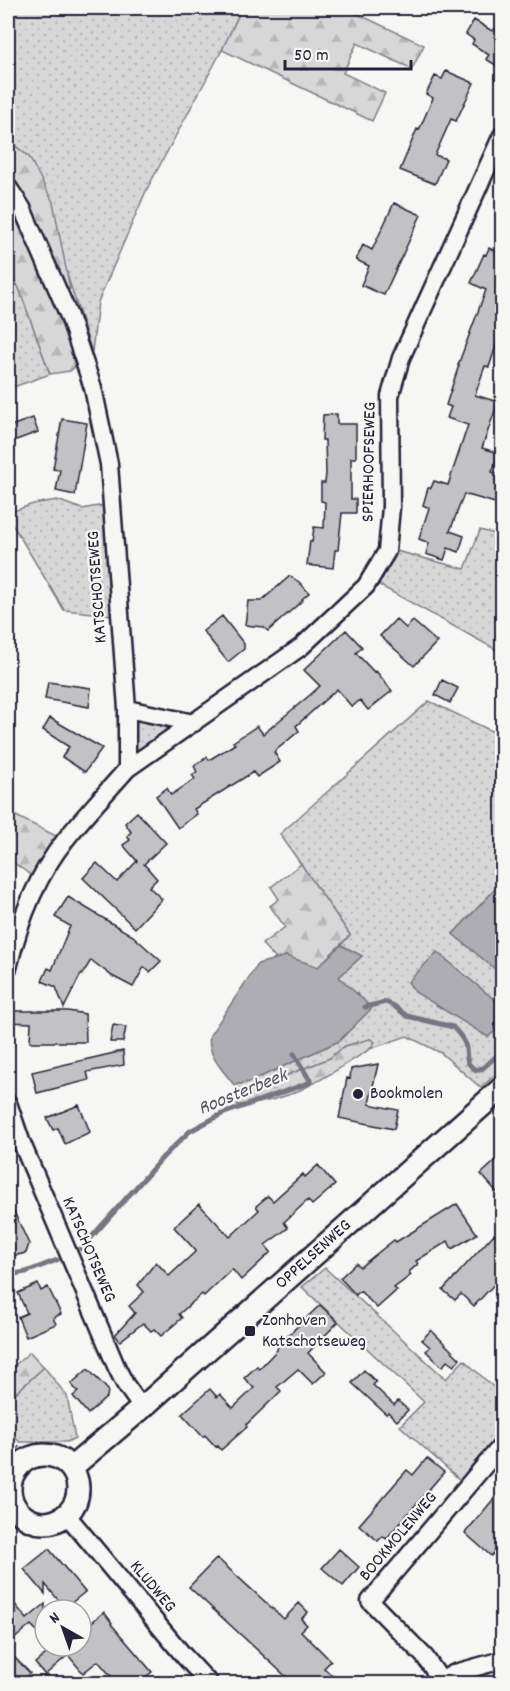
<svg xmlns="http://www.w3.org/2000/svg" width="510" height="1691" viewBox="0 0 510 1691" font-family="Dekko,sans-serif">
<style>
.grass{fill:url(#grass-dots);stroke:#7c7c89;stroke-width:1.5}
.forest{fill:url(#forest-firs);stroke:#7c7c89;stroke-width:1.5}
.water{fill:#adadb3;stroke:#757583;stroke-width:1.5}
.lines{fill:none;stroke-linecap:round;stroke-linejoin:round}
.stream{stroke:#757583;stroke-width:5}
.building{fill:#c2c2c4;stroke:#22223b;stroke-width:1.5}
.minor-casing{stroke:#22223b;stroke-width:21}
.tertiary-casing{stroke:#22223b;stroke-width:26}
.path{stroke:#22223b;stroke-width:3;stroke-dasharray:1.5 4.5;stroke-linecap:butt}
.minor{stroke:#f6f6f2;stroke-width:16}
.tertiary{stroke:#f6f6f2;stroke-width:21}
.poi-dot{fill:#22223b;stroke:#f6f6f2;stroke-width:2}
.labels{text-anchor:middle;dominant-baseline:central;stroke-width:4.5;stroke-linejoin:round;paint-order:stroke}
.street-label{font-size:18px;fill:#22223b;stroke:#f6f6f2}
.poi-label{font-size:18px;fill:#22223b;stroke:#f6f6f2;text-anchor:start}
.water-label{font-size:20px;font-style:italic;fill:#535365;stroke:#f6f6f2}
</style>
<defs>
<pattern id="grass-dots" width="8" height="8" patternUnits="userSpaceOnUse" patternTransform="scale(1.5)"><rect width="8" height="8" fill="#d7d7d7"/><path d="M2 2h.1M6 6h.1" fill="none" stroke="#b8b8b9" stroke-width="1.8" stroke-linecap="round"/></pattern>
<pattern id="forest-firs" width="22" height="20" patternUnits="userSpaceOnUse" patternTransform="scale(1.5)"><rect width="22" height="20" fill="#d7d7d7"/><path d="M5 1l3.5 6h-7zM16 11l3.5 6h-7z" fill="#b8b8b9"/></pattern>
</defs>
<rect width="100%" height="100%" fill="#f6f6f2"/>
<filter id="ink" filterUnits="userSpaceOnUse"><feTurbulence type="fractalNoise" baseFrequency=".0167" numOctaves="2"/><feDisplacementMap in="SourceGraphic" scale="12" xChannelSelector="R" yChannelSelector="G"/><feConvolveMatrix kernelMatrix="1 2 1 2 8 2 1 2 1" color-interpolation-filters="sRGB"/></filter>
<g filter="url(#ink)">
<path class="grass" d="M8,8h234l-20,42 -76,141 -48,111 -6,50 -63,-195 -21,-17z
M8,268l11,20 31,86 -42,15z
M57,500l25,9 22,-4 8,110 -48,-5 -56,-93v-4l25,-9z
M480,530l22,6v117l-123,-68 17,-34 69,18z
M429,701l73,35v146l-49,52 49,41v31l-65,-54 51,84 14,-11v43l-21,20 -40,-35 -34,-17 -37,13 4,-7 -4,-3 -25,7 -15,12 -90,36 -6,-9 15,-3 90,-41v-64l23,-21 -21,-11 9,-10 -70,-101z
M133,719l38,9h1l-38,27z
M325,1268l121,111 18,-19 38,35v40l-40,47 -62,-56 24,-24 -122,-115z
M44,1367l23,29 8,42 -8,4h-47l-12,-11v-31z"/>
<path class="forest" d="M242,8h103l79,37 -12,24 -55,-26 -14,30 42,20 -13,28 -150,-71z
M8,140l21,17 24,45 17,87 -18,4 25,72 -7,6 -20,3 -31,-86 -11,-20z
M8,812l50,25 -24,40 -26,-18z
M301,864l49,71 -32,32 -32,-11 -10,3 -14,-15 23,-17 -15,-21 9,-7 -8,-12z
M370,1039l5,3 -5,7c-42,27 -81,55 -133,56l3,-11 90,-36 15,-12z
M30,1352l14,15 -36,33v-29z"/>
<path class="water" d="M502,882v93l-49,-41z
M341,945l21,11 -23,21 33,31 -33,33 -90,41 -15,3c-11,-15 -28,-30 -24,-50l48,-71 28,-8 32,11z
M437,952l65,54v19l-14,12 -73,-45 -7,-10z"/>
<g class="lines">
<path class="stream" d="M365,1007l21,-5 8,4 13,10 46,11c4,5 10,11 12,17 4,12 -3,17 11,26l7,-2 19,-17
M81,1249l82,-92 27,-26 32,-17 89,-32 -17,-28
M8,1275l18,-3 31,-12"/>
</g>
<path class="building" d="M474,20l18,11 2,-2 6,4 2,-4v40l-16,-10 3,-4 -17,-11 2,-4 -8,-6z
M446,71l28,12 -18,38 -5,-2 -16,36 11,4 -11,25 -35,-14 17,-41 2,1 14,-32 -7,-4 9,-18 7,3z
M394,203l27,12 -37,80 -23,-10 8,-19 -13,-6 7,-15 9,5z
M489,248l13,6v91l-5,-2 -8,24 -4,-1 -10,29 23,7 -16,46 17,5 -7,19 10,3v30l-38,-11 -14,37 14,5 -5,16 -11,-4 -4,12 -18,-6 3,-11 -10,-4 10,-31 -6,-3 5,-17h3l3,-7 14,4 20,-60 -21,-7 4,-11 -5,-2 13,-40h-1l28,-75 -15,-7 13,-29 2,1z
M337,414v10h19v34h-5v41h5v14h-14l-4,37h-3l-2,18 -26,-3 3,-24 2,1 2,-15 10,1 1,-26 -4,-1v-18h4l1,-10 -1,-33h-3l1,-25z
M33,418l5,14 -30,11v-16z
M62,419l25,4 -12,72 -19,-4 4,-21 -7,-1z
M290,576l9,6 10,11 -7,6 1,1 -35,31 -5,-4 -18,-2 3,-24h13z
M222,616l22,28v5l-16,13 -25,-31z
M396,619l10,9 7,-7 24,21 -23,24 -34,-30z
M346,630l16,17 -6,6 18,19 2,-1 16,20 -24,19 -8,-10 -8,7 -15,-18 -41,37 3,5 -25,21 6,10 -23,15 -4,-5 -59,37 3,5 -19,14 -22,-32 11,-8 4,7 24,-16 -3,-4 5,-3 -3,-6 13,-9 2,3 26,-16 -2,-2 24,-16 6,8 47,-39 10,-9 -16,-16z
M442,680l16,8 -8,15 -15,-8z
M48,682l43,6 -2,19 -44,-8z
M50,718l52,30 -17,24 -23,-15 7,-10 -26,-17z
M137,812l29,31 -22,21 13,15 -8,8 13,12 -27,29 -52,-50 14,-15 20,19 20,-21 -14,-16 7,-5 -3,-4 4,-4 -6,-9z
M68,897l65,39 28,25 -11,11 -6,-5 -11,20 -21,-11 -21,-16 -9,15 -1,-1 -17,34 -8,-21 -14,-6 6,-13 4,2 18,-44 -15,-9z
M8,1011h60l17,3 1,28h-56l1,-19 -23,-1z
M113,1025l13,2 -3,15h-13z
M123,1051l1,14 -37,7 2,8 -52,13 -5,-21z
M378,1064l-9,40 29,6 -4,19 -55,-11 8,-40 3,1 1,-10z
M79,1105l11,27 -25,12 -7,-16 -5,2 -6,-12z
M502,1155v43l-21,-24z
M318,1165l17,20 -23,20 -4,-5 -24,22 4,6 -23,17 6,7 -30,28 -9,-11 -28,27 -2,-2 -23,20 3,4 -21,18 -7,-7 -3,2 -8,-8 -23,18 -5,-6 20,-22 -6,-7 15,-14 -6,-7 18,-23 13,14 27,-25 -22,-24 25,-23 31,33 29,-27 -3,-4 12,-10 5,5 30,-27 2,3z
M8,1199l21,45 -3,9 -18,4z
M457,1204l20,30 -25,15 -4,-8 -32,20 2,3 -9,8 2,3 -17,13 3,2 -20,18 -17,-17 -4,4 -16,-17 16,-15 4,4 34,-27 2,2z
M494,1234l8,8v34l-28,30 -13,-12 -6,6 -12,-10z
M38,1284l3,7 7,-4 13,27 -8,4 3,6 -30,13 -8,-20 9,-4 -9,-20z
M320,1305l18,17 -30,31 18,19 -13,12 -15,-15 -21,18 4,4 -35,34 1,2 -26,23 -3,-4 -2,1 -11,-12 -2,2 -21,-23 28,-25 7,8 3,-3 13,14 21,-20 -10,-10 13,-12 2,3 18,-19 1,-5z
M431,1330l29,29 -6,7 -7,-5 -5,6 -16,-16 4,-4 -8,-7z
M88,1369l20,21 -1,7 -19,17 -15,-18 5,-4 -7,-8z
M364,1370l12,12 -3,3 21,20 4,-4 10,9 -11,11 -9,-9 -2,2 -34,-31z
M427,1458l17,14 -58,67 -3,-3 -5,5 -19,-16 48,-55 6,5z
M502,1489v54l-11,13 -26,-23z
M49,1549l36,43 -20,16 -20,-24v10l-21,-25z
M339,1549l20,18 -16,19 -21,-18z
M217,1558l67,61 15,-16 9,9 -7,7 6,6 -6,6 30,30 -7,7 16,15h-47l-104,-96z
M8,1596l19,23 18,-15v21l-8,6 -6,-6 -23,19z
M104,1612l8,11 -1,1 41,48 -14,11h-21l-19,-22 -15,12 -15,-18 -23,20 -10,-12 21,-17h25v-15z
M8,1651l22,22 -9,10h-13z"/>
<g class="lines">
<defs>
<path id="minor" d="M8,187l14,21 47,108 24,72 16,76 18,245v60c-20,23 -42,46 -61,70 -30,37 -47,83 -58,129
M127,709l67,14
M127,769l174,-122 65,-61 21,-35 4,-44 -1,-111 11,-38 101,-223
M8,1103l13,38 95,225 9,18 17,24
M66,1514l118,142 26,28
M440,1679l-15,-22 -55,-56 132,-156
M434,1684l21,-11 47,-13"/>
<path id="tertiary" d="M10 1489a34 34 0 1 1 68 0a34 34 0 1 1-68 0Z
M71,1468l71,-60 360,-320"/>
</defs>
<use href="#minor" class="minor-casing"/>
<use href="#tertiary" class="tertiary-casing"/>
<path class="path" d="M8,1440l24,17
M8,1471l4,5"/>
<use href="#minor" class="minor"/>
<use href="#tertiary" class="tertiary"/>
</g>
</g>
<g class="poi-dot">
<circle cx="358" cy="1094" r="6"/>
<rect x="244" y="1325" width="12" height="12" rx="3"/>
</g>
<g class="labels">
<g class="street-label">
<text transform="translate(370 462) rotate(-89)">SPIERHOOFSEWEG</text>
<text transform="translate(98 587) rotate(-94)">KATSCHOTSEWEG</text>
<text transform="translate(88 1250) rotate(67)">KATSCHOTSEWEG</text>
<text transform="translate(314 1255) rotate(-42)">OPPELSENWEG</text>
<text transform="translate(399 1537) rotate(-50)">BOOKMOLENWEG</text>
<text transform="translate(152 1587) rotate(50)">KLUDWEG</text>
</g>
<g class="poi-label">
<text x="370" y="1094">Bookmolen</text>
<text x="262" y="1321">Zonhoven<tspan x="262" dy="21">Katschotseweg</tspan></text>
</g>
<g class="water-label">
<text transform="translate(243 1093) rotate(-22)">Roosterbeek</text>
</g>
</g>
<rect width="510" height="1691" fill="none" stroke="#f6f6f2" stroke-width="30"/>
<rect x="15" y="15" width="480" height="1661" fill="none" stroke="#22223b" stroke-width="2" filter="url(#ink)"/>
<g transform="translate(63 1628) rotate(320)"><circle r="28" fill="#f6f6f2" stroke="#a1a1a9" stroke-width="1.5"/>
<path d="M0-4.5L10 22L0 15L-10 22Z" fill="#22223b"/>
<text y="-9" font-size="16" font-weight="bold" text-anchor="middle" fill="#22223b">N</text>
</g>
<path d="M285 60v9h126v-9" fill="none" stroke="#22223b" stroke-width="3"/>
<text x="294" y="60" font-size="18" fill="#22223b" stroke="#f6f6f2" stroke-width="4.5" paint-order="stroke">50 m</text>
</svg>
